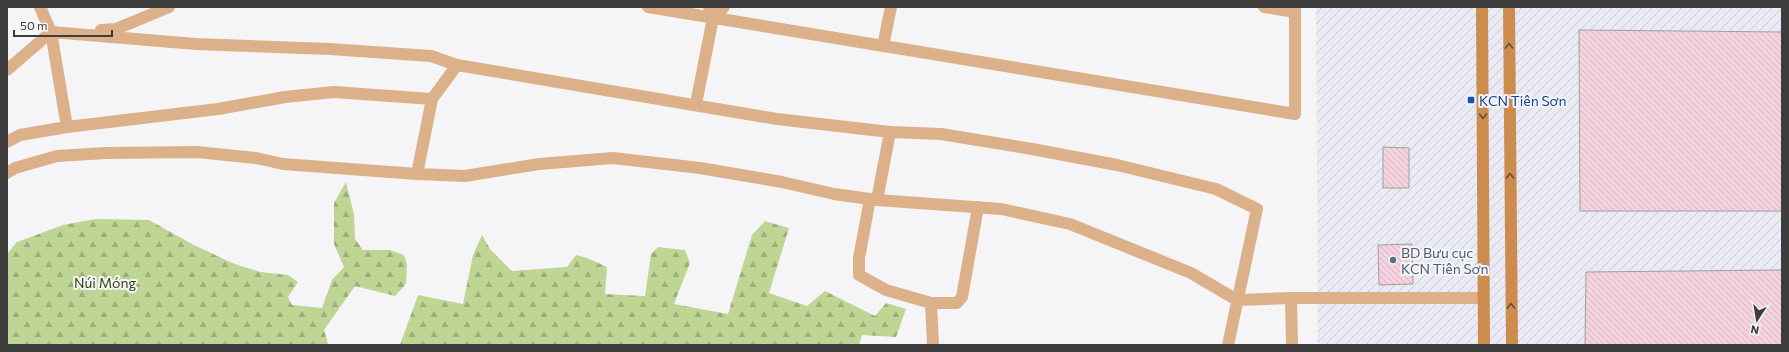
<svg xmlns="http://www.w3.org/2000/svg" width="1789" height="352" viewBox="0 0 1789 352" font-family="Commissioner,sans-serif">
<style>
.industrial{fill:url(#industrial-furrows)}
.forest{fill:url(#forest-firs)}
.building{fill:url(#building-back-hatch);stroke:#a09d9e}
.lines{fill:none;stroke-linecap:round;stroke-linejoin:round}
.street{stroke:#dcb089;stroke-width:12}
.secondary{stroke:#cc8c4e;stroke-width:12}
.oneway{stroke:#615142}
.transit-dot{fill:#1a4fb4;stroke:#f5f5f8;stroke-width:1.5}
.service-dot{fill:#5c6f8a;stroke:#f5f5f8;stroke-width:1.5}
.labels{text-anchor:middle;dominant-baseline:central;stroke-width:4;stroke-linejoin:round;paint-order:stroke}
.transit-label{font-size:14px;fill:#164399;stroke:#f5f5f8;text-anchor:start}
.service-label{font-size:14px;fill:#4e5e75;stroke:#f5f5f8;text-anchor:start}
.park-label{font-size:14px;fill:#35440c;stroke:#f5f5f8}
</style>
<defs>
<pattern id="industrial-furrows" width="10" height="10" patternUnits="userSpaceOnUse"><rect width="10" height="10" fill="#eaeaf4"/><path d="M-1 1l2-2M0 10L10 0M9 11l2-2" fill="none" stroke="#cacad2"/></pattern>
<pattern id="forest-firs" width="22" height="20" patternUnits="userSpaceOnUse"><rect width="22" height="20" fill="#bfd594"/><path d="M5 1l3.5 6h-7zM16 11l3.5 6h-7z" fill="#9cae7a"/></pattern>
<pattern id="building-back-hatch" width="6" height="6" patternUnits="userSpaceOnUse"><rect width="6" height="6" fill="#f5d3de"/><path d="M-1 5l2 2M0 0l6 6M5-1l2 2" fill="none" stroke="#d3b6c0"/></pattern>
</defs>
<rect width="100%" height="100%" fill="#f5f5f8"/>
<path class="industrial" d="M1316,7h466v338h-464z"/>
<path class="forest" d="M346,182l8,32 1,25 8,11h27l14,5 3,10 -1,19 -11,12 -40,-10 -31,44 4,14 3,1h-324v-91l10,-12 46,-17 33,-6 53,1 43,24 40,19 28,9 28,3 10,7 -10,15 4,8 30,3 10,-28 12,-13 -10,-23v-41z
M765,221l24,7 -20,65 38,13 18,-15 50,25 11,-13 20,6 -10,28 -34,-2 -3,10h-459l18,-50 45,9 10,-49 9,-20 8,14 22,22 55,-4 9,-12 11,3 20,9 -2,27 40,2 6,-42 7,-7 27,3 5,13 -16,41 54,10 24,-79z"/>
<path class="building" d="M1579,30l203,2v179h-202z
M1383,147l26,1v40h-26z
M1412,244l1,40 -34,1 -1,-40z
M1782,270v75h-197l1,-73z"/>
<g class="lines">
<path class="street" d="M648,7l647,107v-107
M1264,7l31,5
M713,18l11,-11
M101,30l15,-1 53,-22
M51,32l145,12 134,5 101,7 26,9 320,54 113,13 51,2 91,15 85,16 99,24 41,20 -29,136
M883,46l8,-39
M7,70l44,-38h5
M696,104l17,-86 -4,-11
M67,127l151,-18 67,-12 49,-5 98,7 25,-34
M7,142l13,-7 47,-8 -16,-95 -11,-25
M7,173l8,-5 42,-12 49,-3 91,-1 59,6 27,6 134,10 48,2 74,-12 74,-6 87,10 82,14 52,12 43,6 124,9 69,15 121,49 46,27 54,-2h192
M417,174l15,-75
M870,199l-11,59v17l27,15 45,13 2,42
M877,200l13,-68
M1291,298l1,47
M931,303h26l5,-6 16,-90"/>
<path class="secondary" d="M1482,7l2,338
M1509,7l3,338"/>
</g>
<defs><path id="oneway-chevron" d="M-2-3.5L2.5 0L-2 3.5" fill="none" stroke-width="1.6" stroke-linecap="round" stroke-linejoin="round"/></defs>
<g class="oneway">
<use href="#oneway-chevron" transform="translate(1509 46) rotate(-91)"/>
<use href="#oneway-chevron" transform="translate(1483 116) rotate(90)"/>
<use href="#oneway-chevron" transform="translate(1510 176) rotate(-91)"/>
<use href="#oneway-chevron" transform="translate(1511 306) rotate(-91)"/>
</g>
<rect class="transit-dot" x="1467" y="96" width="8" height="8" rx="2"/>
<circle class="service-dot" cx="1393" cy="260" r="4"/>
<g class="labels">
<g class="transit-label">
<text x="1479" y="100">KCN Tiên Sơn</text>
</g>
<g class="service-label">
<text x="1401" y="252">BD Bưu cục<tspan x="1401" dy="16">KCN Tiên Sơn</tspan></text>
</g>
<g class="park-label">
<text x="105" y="282">Núi Móng</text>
</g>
</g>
<rect width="1789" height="352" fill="none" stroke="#3d3d3e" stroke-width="16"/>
<g transform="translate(1757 320) rotate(192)" stroke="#f5f5f8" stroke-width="3" paint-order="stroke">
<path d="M0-3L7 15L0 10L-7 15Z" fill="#3d3d3e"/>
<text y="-6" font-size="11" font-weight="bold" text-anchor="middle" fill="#3d3d3e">N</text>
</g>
<path d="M14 30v6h98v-6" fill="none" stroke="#3d3d3e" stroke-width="2"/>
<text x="20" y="30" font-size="12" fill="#3d3d3e" stroke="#f5f5f8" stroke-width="3" paint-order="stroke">50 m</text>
</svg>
